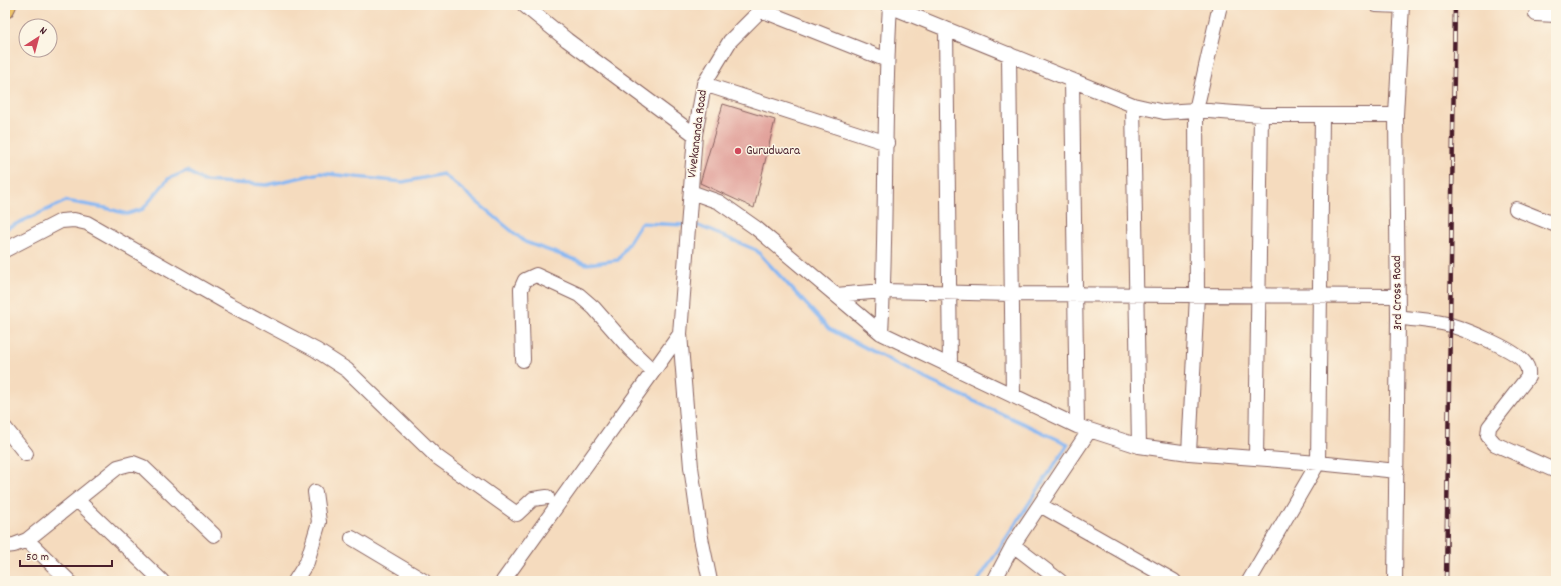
<svg xmlns="http://www.w3.org/2000/svg" width="1561" height="586" viewBox="0 0 1561 586" font-family="Dekko,sans-serif">
<style>
.lines{fill:none;stroke-linecap:round;stroke-linejoin:round}
.stream{stroke:#87b7f3;stroke-width:3.5}
.building{fill:#de9691}
.minor-casing{stroke:#86615e;stroke-width:16}
.major-casing{stroke:#86615e;stroke-width:20}
.minor{stroke:#fff;stroke-width:14}
.major{stroke:#eec469;stroke-width:18}
.rail-casing{stroke:#4a1f2b;stroke-width:4.5}
.rail{stroke:#fcf5e5;stroke-width:3;stroke-dasharray:9;stroke-linecap:butt}
.poi-dot{fill:#d1495b;stroke:#fcf5e5;stroke-width:1.5}
.labels{text-anchor:middle;dominant-baseline:central;stroke-width:3;stroke-linejoin:round;paint-order:stroke}
.street-label{font-size:13px;fill:#4a1f2b;stroke:#fcf5e5}
.poi-label{font-size:13px;fill:#4a1f2b;stroke:#fcf5e5;text-anchor:start}
</style>
<rect width="100%" height="100%" fill="#fcf5e5"/>
<filter id="ink" filterUnits="userSpaceOnUse"><feTurbulence type="fractalNoise" baseFrequency=".025" numOctaves="2"/><feDisplacementMap in="SourceGraphic" scale="8" xChannelSelector="R" yChannelSelector="G"/><feConvolveMatrix kernelMatrix="1 2 1 2 8 2 1 2 1" color-interpolation-filters="sRGB"/></filter>
<filter id="wash" filterUnits="userSpaceOnUse"><feTurbulence type="fractalNoise" baseFrequency=".012" numOctaves="4" result="noise"/><feDisplacementMap in="SourceGraphic" scale="16" xChannelSelector="R" yChannelSelector="G"/><feGaussianBlur stdDeviation="0.9" result="paint"/><feColorMatrix in="noise" values="0 0 0 0 0 0 0 0 0 0 0 0 0 0 0 0 0 1.4 0 .05"/><feComposite in="paint" operator="in"/></filter>
<g filter="url(#wash)">
<rect width="100%" height="100%" fill="#f5dbbe"/>
<g class="lines">
<path class="stream" d="M690,225l9,1 57,24 73,79 103,53 136,62 -90,137
M5,229l61,-28 40,7 21,6 16,-5 25,-30 19,-8 16,10 64,4 53,-12 83,9 40,-8 82,68 62,22 31,-4 23,-37 43,2"/>
</g>
<g id="blocks">
<path class="building" d="M723,104l52,16 -21,88 -54,-25z"/>
</g>
</g>
<g filter="url(#ink)">
<use href="#blocks" fill-opacity="0" stroke="#86615e" stroke-width="1"/>
<g class="lines">
<defs>
<path id="minor" d="M524,5l43,35 128,95
M887,5l246,100 31,7 32,-2 65,5h135
M1376,5l26,1
M761,10l126,50
M1536,14l20,1
M946,29l4,336
M1009,54l4,342
M1072,80l5,346
M704,84l183,59
M1133,105l6,341
M691,192l28,10 37,26 125,105 196,93 62,20 50,7 129,10 79,8
M1516,209l40,16
M5,250l56,-29 13,-1 13,3 142,81 87,46 31,20 90,87 80,57 16,-15 14,-2
M836,295l47,-4 129,3 385,2
M1398,317c17,3 36,3 52,8 16,5 70,26 76,40 3,4 2,7 2,12l-39,50 -1,9 7,8 61,27
M881,333c6,-109 2,-218 9,-327
M523,360l-2,-71 4,-9 11,-5 43,20 15,13 36,41 23,22
M5,428l21,26
M1189,453l8,-158 -1,-185 24,-105
M1256,458l5,-343
M77,500l85,81
M1040,505l134,76
M352,538l72,43
M27,540l42,41
M1013,545l47,36
M5,546l9,-1 13,-5 91,-73 15,-4 10,4 71,68
M295,581l12,-19 12,-40 -4,-30
M503,581l177,-247
M710,581l-9,-43 -10,-71 -11,-133 15,-199 9,-51 26,-43 36,-36
M994,581l19,-36 76,-114
M1249,581l69,-118 4,-348
M1395,581l3,-264 -2,-202 6,-110"/>
<path id="major" d="M5,9l2,-4"/>
</defs>
<use href="#minor" class="minor-casing"/>
<use href="#major" class="major-casing"/>
<use href="#minor" class="minor"/>
<use href="#major" class="major"/>
<defs>
<path id="rail" d="M1446,581l9,-576"/>
</defs>
<use href="#rail" class="rail-casing"/>
<use href="#rail" class="rail"/>
</g>
</g>
<circle class="poi-dot" cx="738" cy="151" r="4"/>
<g class="labels">
<g class="street-label">
<text transform="translate(698 134) rotate(-83)">Vivekananda Road</text>
<text transform="translate(1398 293) rotate(-91)">3rd Cross Road</text>
</g>
<g class="poi-label">
<text x="746" y="151">Gurudwara</text>
</g>
</g>
<rect width="1561" height="586" fill="none" stroke="#fcf5e5" stroke-width="20"/>
<g transform="translate(38 38) rotate(36)"><circle r="19" fill="#fcf5e5" stroke="#b59f9b"/>
<path d="M0-3L7 15L0 10L-7 15Z" fill="#d1495b"/>
<text y="-6" font-size="11" font-weight="bold" text-anchor="middle" fill="#4a1f2b">N</text>
</g>
<path d="M20 560v6h92v-6" fill="none" stroke="#4a1f2b" stroke-width="2"/>
<text x="26" y="560" font-size="12" fill="#4a1f2b" stroke="#fcf5e5" stroke-width="3" paint-order="stroke">50 m</text>
</svg>
